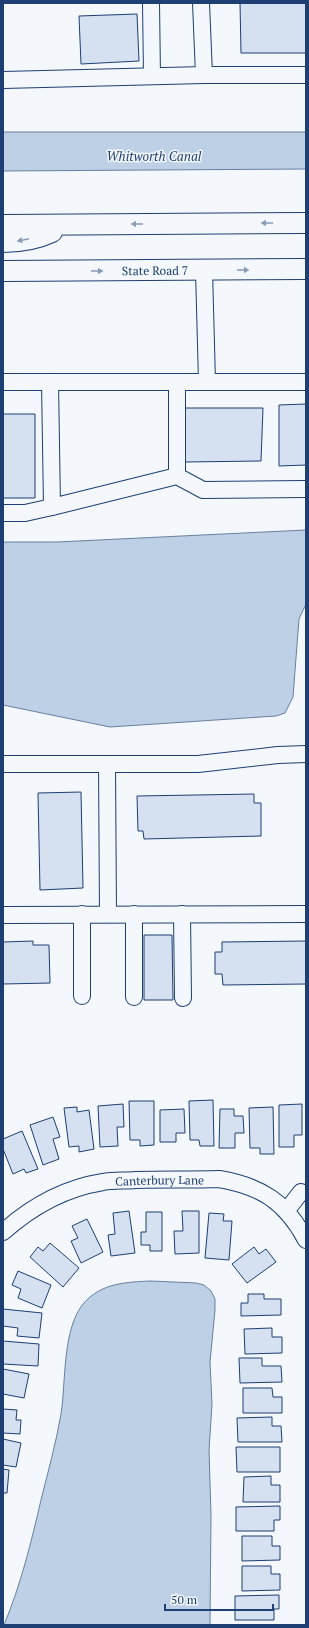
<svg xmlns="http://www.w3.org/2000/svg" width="309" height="1628" viewBox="0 0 309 1628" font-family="'PT Serif',serif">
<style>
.water{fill:#bed0e5;stroke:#687fa3}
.building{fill:#d5e0f0;stroke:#1d3f73}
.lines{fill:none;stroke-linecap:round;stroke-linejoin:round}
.minor-casing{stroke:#1d3f73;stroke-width:18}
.major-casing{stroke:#1d3f73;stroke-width:22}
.minor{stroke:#f4f7fb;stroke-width:16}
.major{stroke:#f4f7fb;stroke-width:20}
.oneway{fill:#889bb7}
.labels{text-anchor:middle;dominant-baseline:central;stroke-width:3;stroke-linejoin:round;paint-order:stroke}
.street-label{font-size:12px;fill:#1d3f73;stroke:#f4f7fb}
.water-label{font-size:13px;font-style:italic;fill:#1d3f73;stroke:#f4f7fb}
</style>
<rect width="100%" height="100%" fill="#f4f7fb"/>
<path class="water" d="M3,132h303v37l-303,2z
M306,530v74l-7,15 -6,78 -8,16 -9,3 -166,11 -107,-22v-163h54z
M151,1281l45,2 8,2 7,6 4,8v11l-5,52 2,42 -3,46 2,66 -1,109h-206c17,-41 27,-82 37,-125 7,-28 15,-57 20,-86 5,-31 1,-86 23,-111 17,-20 43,-21 67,-22z"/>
<path class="building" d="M240,3h66v50h-65z
M137,14l2,47 -58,3 -2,-48z
M306,404v61l-27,1v-61z
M183,408h80l-2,53 -76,1z
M3,414h32v84h-32z
M81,792l2,96 -43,2 -2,-97z
M254,794v9h7v33l-117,3 -1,-8h-5l-1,-35z
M144,935h28l1,65h-29z
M33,941v4h16l1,38 -47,1v-42z
M306,941v43l-83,1 -1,-11h-7v-22h7v-10z
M213,1100l1,46h-14l-1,-6h-9l-1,-39z
M129,1101h25v44l-14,1v-6h-10z
M123,1104l1,23h-7l1,19 -18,1 -2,-41z
M302,1104v31h-8v12h-15v-42z
M77,1107v5l12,-2 5,39 -15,3v-6l-10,1 -5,-39z
M273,1107l1,47h-14v-6h-10l-1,-40z
M184,1109l1,24h-9v9h-16v-32z
M220,1109h14v7h9l1,17h-9v15h-16z
M53,1117l7,20 -7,2 6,20 -16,6 -13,-40z
M22,1131l16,38 -12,4 -2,-4 -11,5 -10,-25v-10z
M129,1211l6,42 -24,3 -3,-21 7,-1 -2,-21z
M182,1211h17v42l-24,1 -1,-23h9z
M146,1212h16v39h-12v-6h-9v-13h5z
M209,1213l15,1 -1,7h9l-3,39 -24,-2z
M87,1219l16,33 -22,11 -10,-22 7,-3 -6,-12z
M50,1243l29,25 -16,19 -33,-30 8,-10 5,4z
M254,1247l5,7 7,-5 10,13 -29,21 -15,-19z
M18,1271l33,14 -9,23 -24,-10 3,-9 -9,-4z
M248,1294h16v5h17v16l-40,1v-13h7z
M3,1309l39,4 -3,25 -22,-2 1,-8 -15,-2z
M272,1328v9h10v16l-37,1 -1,-25z
M3,1341l36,3 -1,22 -35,-2z
M239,1358h23v8h19l1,16 -42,1z
M3,1369l26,5 -5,24 -21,-4z
M243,1388h29l1,9h9v16h-39z
M3,1409l14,1 -1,10h5l-1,14 -17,-1z
M272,1417v9h9l1,16h-44l-1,-24z
M3,1439l18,4 -5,24 -13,-2z
M236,1447h44v25h-43z
M3,1469l6,1 -2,23h-4z
M271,1476v9h9v17h-37l1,-25z
M280,1506v14h-6v11h-38v-24z
M242,1536h30v10h8v14l-38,1z
M242,1566h29v8h9v16l-38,1z
M279,1595v14h-5v11h-39v-24z"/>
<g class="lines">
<defs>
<g id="minor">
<path d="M151,3l1,73"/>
<path d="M201,3l3,72"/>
<path d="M3,80l201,-5h102"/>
<path d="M3,382h204l-3,-112"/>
<path d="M50,382l2,125 125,-31 26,14 103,-1"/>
<path d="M177,382v94"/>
<path d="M207,382h99"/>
<path d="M3,513h22l27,-6"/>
<path d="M3,764h195l80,-9 28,-1"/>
<path d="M107,764l1,150"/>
<path d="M134,914v83"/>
<path d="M182,914l1,84"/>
<path d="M3,915l303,-1"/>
<path d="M82,996v-82"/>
<path d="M287,1210l14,-18"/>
<path id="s1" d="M3,1232c28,-25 62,-44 100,-50 10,-2 22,-1 33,-2 28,-1 55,0 83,-1 42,7 67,23 87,61"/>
</g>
<g id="major">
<path d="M3,225l303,-2"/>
<path d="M3,242c16,0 34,-3 49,-10"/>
<path id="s2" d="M3,271l303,-2"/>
</g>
</defs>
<use href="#minor" class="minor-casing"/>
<use href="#major" class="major-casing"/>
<use href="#minor" class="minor"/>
<use href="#major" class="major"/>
</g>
<defs><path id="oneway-solid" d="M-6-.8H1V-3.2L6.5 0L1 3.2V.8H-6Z"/></defs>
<g class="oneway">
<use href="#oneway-solid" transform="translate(267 223) rotate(180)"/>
<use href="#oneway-solid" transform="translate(137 224) rotate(180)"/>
<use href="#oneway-solid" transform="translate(23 240) rotate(168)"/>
<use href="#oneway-solid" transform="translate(243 270)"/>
<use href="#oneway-solid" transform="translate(97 271)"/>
</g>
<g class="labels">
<g class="street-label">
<text stroke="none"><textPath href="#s2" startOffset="152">State Road 7</textPath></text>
<text stroke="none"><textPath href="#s1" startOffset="170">Canterbury Lane</textPath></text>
</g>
<g class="water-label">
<text x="154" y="156">Whitworth Canal</text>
</g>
</g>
<rect width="309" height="1628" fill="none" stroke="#1d3f73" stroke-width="8"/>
<path d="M165 1604v6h108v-6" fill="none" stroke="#1d3f73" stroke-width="2"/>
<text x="171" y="1604" font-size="12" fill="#1d3f73" stroke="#f4f7fb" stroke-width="3" paint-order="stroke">50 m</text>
</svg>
